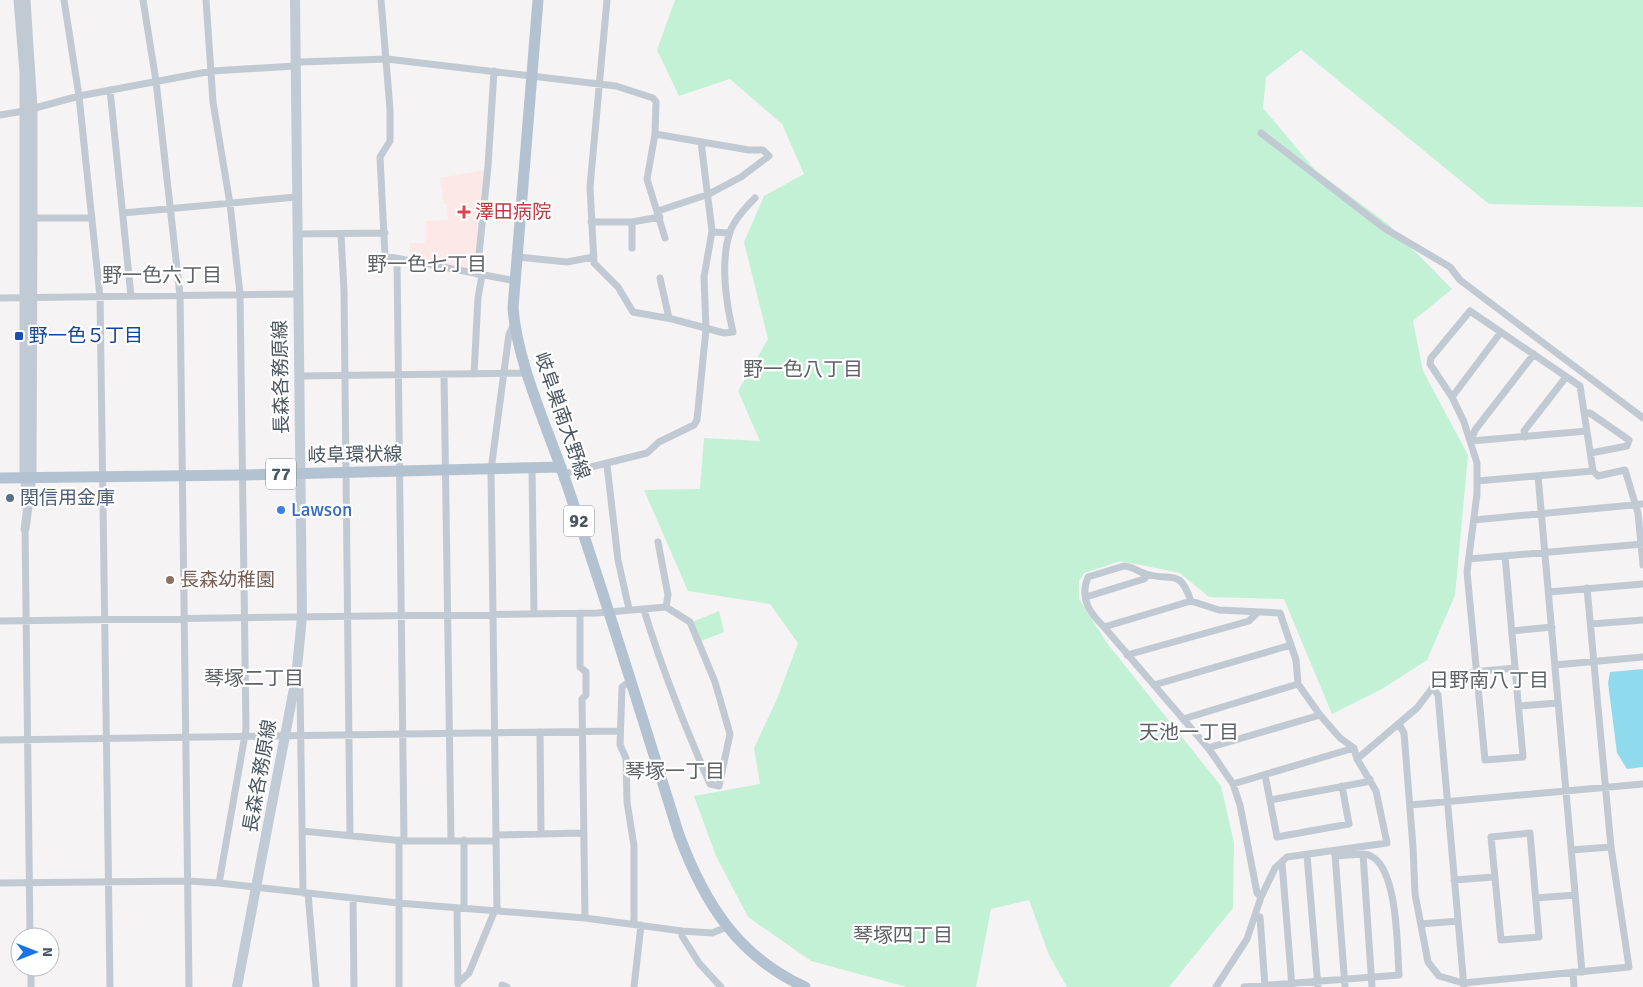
<svg xmlns="http://www.w3.org/2000/svg" width="1643" height="987" viewBox="0 0 1643 987" font-family="Signika,'Noto Sans JP',sans-serif">
<style>
.medical{fill:#fce8e6}
.green{fill:#c3f1d5}
.water{fill:#90daee}
.lines{fill:none;stroke-linecap:round;stroke-linejoin:round}
.minor{stroke:#c1cad2;stroke-width:7}
.tertiary{stroke:#c1cad2;stroke-width:9}
.secondary{stroke:#c1cbd6;stroke-width:10}
.primary{stroke:#b3c2d1;stroke-width:11}
.health-dot{fill:#e0444e;stroke:#fff;stroke-width:2}
.transit-dot{fill:#1a4fb4;stroke:#fff;stroke-width:2}
.service-dot{fill:#5c6f8a;stroke:#fff;stroke-width:2}
.shop-dot{fill:#3f7fe0;stroke:#fff;stroke-width:2}
.education-dot{fill:#8d6e63;stroke:#fff;stroke-width:2}
.labels{text-anchor:middle;dominant-baseline:central;stroke-width:4.5;stroke-linejoin:round;paint-order:stroke}
.shield{fill:#fff;stroke:#808990;stroke-width:1}
.shield-label{font-size:18px;font-weight:bold;fill:#4a5661}
.health-label{font-size:19px;fill:#be3a42;stroke:#fff;text-anchor:start}
.transit-label{font-size:19px;fill:#164399;stroke:#fff;text-anchor:start}
.street-label{font-size:19px;fill:#4a5661;stroke:#fff}
.service-label{font-size:19px;fill:#4e5e75;stroke:#fff;text-anchor:start}
.shop-label{font-size:19px;fill:#366cbe;stroke:#fff;text-anchor:start}
.education-label{font-size:19px;fill:#785e54;stroke:#fff;text-anchor:start}
.neighbourhood-label{font-size:20px;fill:#5f6368;stroke:#fff}
</style>
<rect width="100%" height="100%" fill="#f5f3f3"/>
<path class="medical" d="M486,170l-10,97 -2,3 -65,-11 1,-16h15l1,-22 22,-1 -1,-16h-3l-4,-26z"/>
<path class="green" d="M675,0h968v207l-154,-3 -188,-154 -35,27 -3,31 52,62 73,54 64,65 -39,32 10,50 45,84 -13,140 -28,65 -45,29 -50,25 -48,-115 -75,-2 -29,-24 -59,-12 -37,12 -5,8v18l28,44 114,143 13,57 -1,65 -64,79h-102l-18,-32 -20,-55 -38,9 -15,78h-69l-96,-26 -63,-44 -32,-61 -22,-60 66,-12 -6,-36 23,-49 21,-56 -28,-39 -82,-13 -44,-101 56,-1 4,-51 56,3 -22,-50 30,-52 -24,-97 20,-46 40,-22 -22,-50 -52,-45 -51,17 -22,-46z
M719,611l5,21 -23,9 -9,-19z"/>
<path class="water" d="M1643,669v98l-16,2 -10,-16 -9,-70 2,-11z"/>
<g class="lines">
<path class="minor" d="M64,0l15,96 21,201 10,690
M143,0l13,81 24,214 9,692
M206,0l7,102 17,102 10,90 6,435 -27,154
M381,0l9,109v32l-10,16 5,99 131,25
M607,0l-17,187 4,76 24,24 15,25 39,7 52,14 9,-1c-7,-29 -13,-71 -3,-100 4,-12 16,-25 25,-34
M110,90l21,206
M0,115l24,-4 55,-15 133,-25 83,-5 5,-4 87,-3 229,27 37,12 3,4 -1,32 -8,45 18,59
M1261,133l123,95 66,39 10,13 183,138
M655,134l94,16h14l6,6 -28,21 -32,17 -51,17
M123,213l173,-16
M33,218h59
M591,222h41l28,-5
M712,232l17,1
M297,234l88,-1
M341,234l3,57 6,544
M632,248v-26
M518,257l49,5 26,-5
M397,259l7,582
M477,274l11,-108 6,-95
M660,278l9,40
M0,298l298,-4
M444,374l7,466
M474,374l4,-76 4,-23
M299,376l229,-3
M1452,397l49,-65
M1585,413h5l39,27 -2,6 -36,7
M1525,437l-1,-6 42,-54
M1471,441l116,-10
M1471,441l4,-11 59,-76
M607,465l11,95 11,49
M532,468l2,146
M563,474l84,-21 12,-11 35,-17 3,-5 9,-91 -2,-52 8,-46 -11,-89
M1538,476l44,496
M24,477l1,29
M1477,481l116,-10
M1474,520l169,-16
M25,525l5,412
M1505,556l18,201 -38,3 -18,-188 10,-78v-31l-13,-41 -12,-25 -22,-33 1,-6 39,-47 110,75 13,85 5,5 27,-6 13,43 5,52
M1469,559l174,-15
M1549,592l94,-8
M1086,597l58,-18 4,-4
M644,610c18,59 41,117 66,174l9,2 11,-52 -15,-52 -25,-60 -24,-15 2,-12 -10,-53
M580,613v54l6,5v23l-4,4 3,219
M0,621l597,-8 69,-6
M1591,624l52,-4
M1104,627c-14,-14 -25,-28 -16,-50l36,-11c8,0 14,6 22,8 26,8 33,-7 45,27
M1512,631l40,-4
M1127,655l122,-34 8,-8
M1555,665l88,-8
M296,679l4,10 3,204
M630,681l-8,6 -2,58 6,13 1,44 7,44v78
M1154,685l137,-40
M1434,689l4,6 26,292
M1519,706l39,-3
M1183,719l115,-35
M1399,724l5,9 9,114 2,47 13,68 11,14 24,7 166,-16 -18,-120 -24,-259
M540,732l1,102
M0,740l619,-9
M1208,748l112,-33
M1357,759l60,-51 25,-33 73,-7
M1265,775l12,62 72,-13 -7,-38
M1233,784l121,-36
M1270,800l96,-18 4,-3
M1410,805l233,-21
M302,831l102,10h92
M1530,833l9,104 -38,3 -10,-103z
M496,835l88,-2
M464,840v68
M1571,850l40,-3
M1335,854l10,133
M1307,855l11,132
M1335,856l28,-2 9,133
M1282,863l10,124
M1454,880l40,-3
M0,883l188,-2 31,2 179,20 187,15 97,13 30,2 15,-6
M308,893l8,94
M353,898l1,89
M1536,898l39,-3
M457,908l1,76
M497,911l-6,-441 18,-136 5,-10
M1255,916l5,1 5,70
M1421,924l37,-3
M682,931v5l17,27 22,24
M31,967v20
M1573,972l1,15
M458,983l11,-10 26,-63
M502,985l5,2
M399,987v-147
M634,987l7,-62
M1216,987l31,-48 14,-42 14,-29 12,-11 100,-14 -11,-52 -19,-32 -3,-11 -14,-10 -20,-23 -22,-31 -2,-24 -16,-47 -61,-3 -28,-9 -87,26 105,122 24,35 7,21 17,88 4,4
M1244,987l155,-12c-2,-25 0,-120 -36,-121"/>
<path class="tertiary" d="M18,0l6,72v405
M25,529l7,-52 1,-259v-110l-7,-108"/>
<path class="secondary" d="M237,987l59,-309 6,-61 -7,-617"/>
<path class="primary" d="M538,0l-25,308c4,55 35,121 53,174 40,117 76,235 113,353 25,67 58,121 126,152
M0,478l242,-3 319,-8"/>
</g>
<path class="health-dot" d="M461.5 204.5h5v5h5v5h-5v5h-5v-5h-5v-5h5z"/>
<rect class="transit-dot" x="14" y="331" width="10" height="10" rx="2.5"/>
<circle class="service-dot" cx="10" cy="498" r="5"/>
<circle class="shop-dot" cx="281" cy="510" r="5"/>
<circle class="education-dot" cx="170" cy="580" r="5"/>
<g class="labels">
<g class="shield">
<rect x="266" y="458.5" width="30" height="31" rx="4"/>
<rect x="564" y="505.5" width="30" height="31" rx="4"/>
</g>
<g class="shield-label">
<text x="281" y="474">77</text>
<text x="579" y="521">92</text>
</g>
<g class="health-label">
<text x="475" y="212">澤田病院</text>
</g>
<g class="transit-label">
<text x="29" y="336">野一色５丁目</text>
</g>
<g class="street-label">
<text transform="translate(281 377) rotate(-91)">長森各務原線</text>
<text transform="translate(562 416) rotate(71)">岐阜巣南大野線</text>
<text transform="translate(355 455) rotate(-1)">岐阜環状線</text>
<text transform="translate(260 776) rotate(-80)">長森各務原線</text>
</g>
<g class="service-label">
<text x="20" y="498">関信用金庫</text>
</g>
<g class="shop-label">
<text x="291" y="510">Lawson</text>
</g>
<g class="education-label">
<text x="180" y="580">長森幼稚園</text>
</g>
<g class="neighbourhood-label">
<text x="427" y="264">野一色七丁目</text>
<text x="162" y="275">野一色六丁目</text>
<text x="803" y="369">野一色八丁目</text>
<text x="254" y="678">琴塚二丁目</text>
<text x="1489" y="680">日野南八丁目</text>
<text x="1189" y="732">天池一丁目</text>
<text x="675" y="771">琴塚一丁目</text>
<text x="903" y="935">琴塚四丁目</text>
</g>
</g>
<g transform="translate(35 952) rotate(90)"><circle r="24" fill="#ffffff" stroke="#b7bbc0"/>
<path d="M0-4L9 19L0 12L-9 19Z" fill="#1a73e8"/>
<text y="-8" font-size="14" font-weight="bold" text-anchor="middle" fill="#4a5661">N</text>
</g>
</svg>
